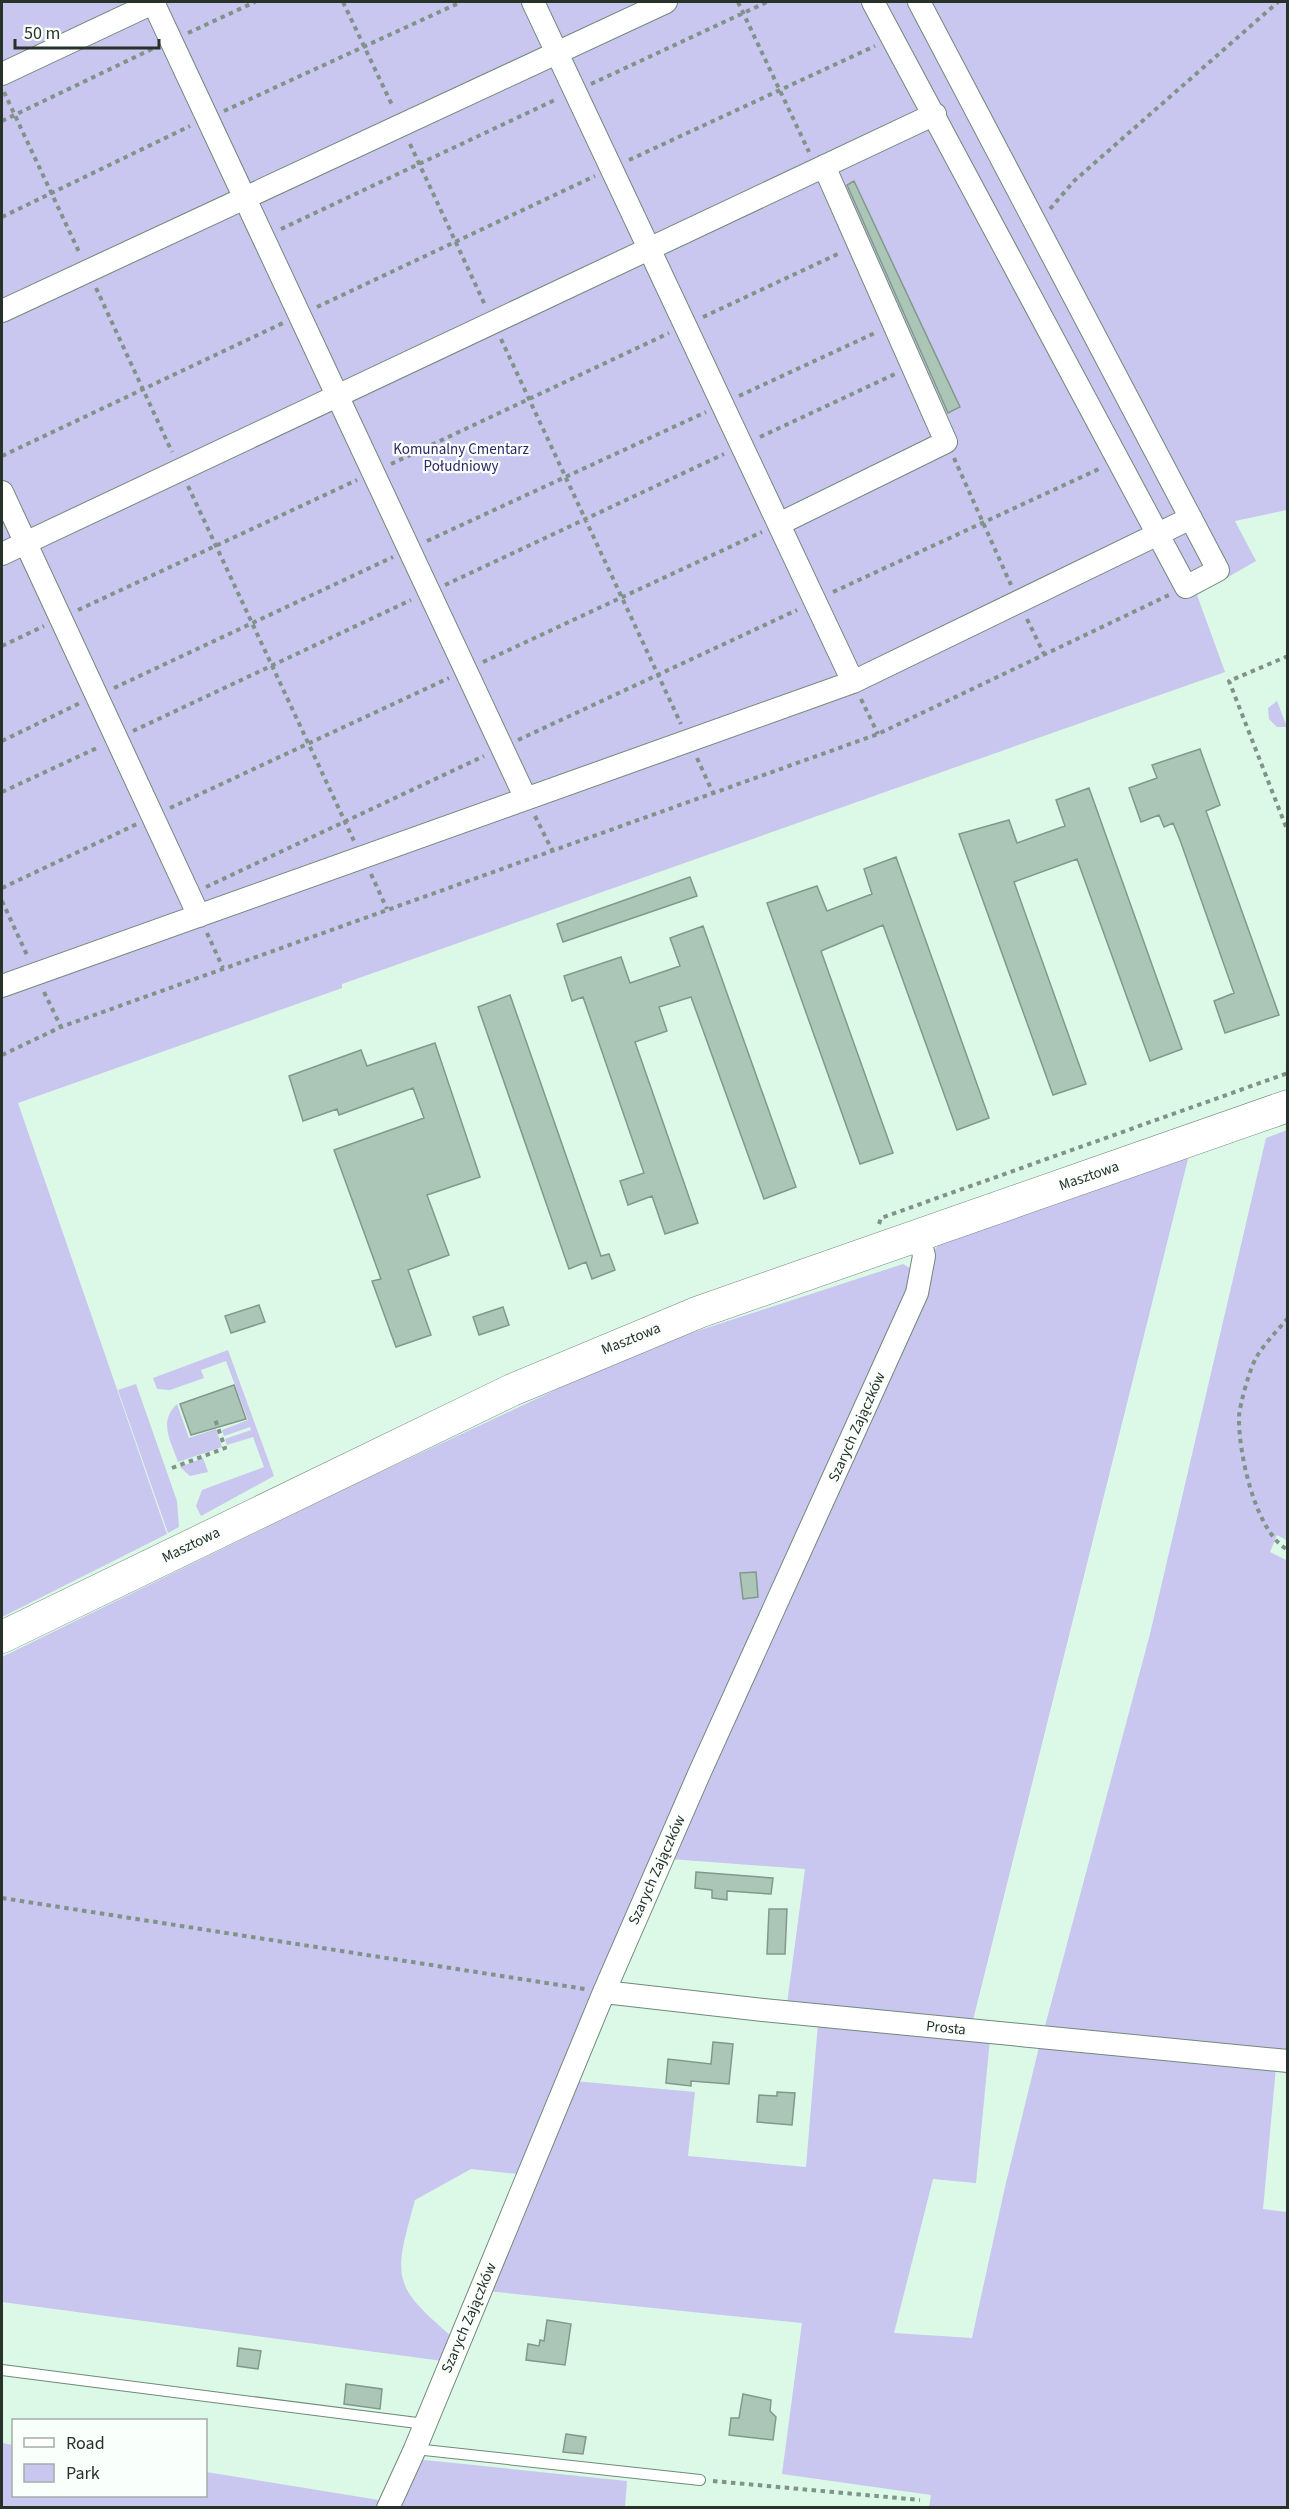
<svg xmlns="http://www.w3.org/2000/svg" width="1289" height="2509" viewBox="0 0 1289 2509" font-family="'Source Sans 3',sans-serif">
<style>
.green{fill:#c9c6ef}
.building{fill:#abc6b6;stroke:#809a8a;stroke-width:1.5}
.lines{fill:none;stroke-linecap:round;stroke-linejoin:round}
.lane-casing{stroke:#70897a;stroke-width:12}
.street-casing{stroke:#70897a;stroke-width:24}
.secondary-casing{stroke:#70897a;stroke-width:33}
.path{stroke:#809388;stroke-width:4;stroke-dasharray:4.5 4.5;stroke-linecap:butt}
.lane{stroke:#fff;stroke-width:10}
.street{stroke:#fff;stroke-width:22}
.secondary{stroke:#fff;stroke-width:32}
.labels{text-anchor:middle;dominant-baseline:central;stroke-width:4.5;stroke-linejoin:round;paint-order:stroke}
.park-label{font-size:15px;fill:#332368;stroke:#f9fffb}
.street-label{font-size:15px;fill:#27322b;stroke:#f9fffb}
</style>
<rect width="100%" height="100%" fill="#dcf8e7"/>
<path class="green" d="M2,2h1286l-1,508 -52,11 21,40 -59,34 28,77 -883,312v4l-324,115 149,431 -165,83z
M1277,701l10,26h-10l-8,-8 -1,-11z
M1287,1130l1,411 -11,-6 -7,17 18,9 -1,489 -242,-24 105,-392 116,-496z
M1189,1155l-216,865 -186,-16 18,-135 -135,-10 262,-606 8,-10z
M903,1264l7,4 -1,25 -391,881 -47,-5 -56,31c-22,80 -24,85 41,140l-13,21 -441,-59v-645l353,-173 260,-122 70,-27z
M228,1350l46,126 -73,40 -5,-10 6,-16 62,-23 -11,-30 -26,8 -2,-6 26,-9 -1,-3 -26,9 -2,-6 26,-10 -22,-59 -25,9 3,8 -34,12 -13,-1 -4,-11z
M136,1384l41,117 2,26 -11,6 -50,-143z
M177,1404l12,34 27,-9 6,18 -44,15c-7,-21 -20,-40 -1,-58z
M203,1458l5,14 -18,4 -10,-9z
M818,2023l172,16 -14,144 -43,-4 -39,154 78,5 33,-151 35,-144 236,24 -13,142 24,3v295h-358l2,-12 -149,-21 20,-151 -315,-32 87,-210 121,11 -7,64 118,11z
M2,2443l11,2 1,51h192v-24l179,29 -3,7h-380z
M415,2459l212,22 -2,26 -230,1z"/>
<path class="building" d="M854,181l106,226 -12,6 -101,-228z
M1200,749l20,56 -14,6 73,204 -54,18 -11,-32 20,-8 -54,-153 -7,-17 -9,4 -5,-12 -18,7 -12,-34 28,-10 -5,-13z
M1089,788l93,261 -32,12 -73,-202 -63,23 72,202 -33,11 -94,-261 50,-14 8,23 48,-17 -9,-26z
M896,857l93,261 -32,12 -74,-205 -62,26 72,202 -33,11 -93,-261 50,-17 10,25 45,-17 -8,-25z
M690,877l7,19 -134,46 -6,-18z
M703,926l93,261 -32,12 -73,-202 -32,10 8,24 -32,11 63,181 -33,11 -13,-38 -24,9 -8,-24 24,-8 -61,-176 -11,4 -8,-25 57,-19 9,26 50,-17 -10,-28z
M510,995l91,261 8,-2 6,16 -23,9 -6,-17 -17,7 -91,-262z
M435,1043l45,134 -53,18 22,60 -41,15 23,65 -35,12 -24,-66 9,-2 -47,-129 90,-32 -11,-30 -74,27 -2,-6 -34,12 -14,-45 72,-26 6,16z
M259,1305l6,17 -34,11 -6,-17z
M503,1307l6,18 -30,10 -6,-18z
M234,1385l12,34 -55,16 -11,-31z
M756,1572l2,25 -15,2 -3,-26z
M696,1872l77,6 -2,16 -44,-3v9l-15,-2v-8l-17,-2z
M769,1909h18l-2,45h-18z
M713,2042l20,2 -4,40 -38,-3v5l-25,-3 2,-24 43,5z
M777,2092l18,1 -3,32 -35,-3 2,-27 18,1z
M547,2320l24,4 -6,41 -39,-5 2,-16 11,2 1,-6 4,1z
M239,2348l22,3 -3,18 -21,-3z
M346,2384l36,5 -2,20 -36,-5z
M743,2394l28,6 -1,11 6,6 -3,23 -44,-5 2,-17h8z
M566,2434l20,3 -3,17 -20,-2z"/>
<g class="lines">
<defs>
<path id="lane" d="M2,2370l423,54
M415,2449l285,31"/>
<path id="street" d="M153,2l373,797
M533,2l320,680
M873,2l313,585 32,-17 -299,-568
M2,74l153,-72
M2,311l664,-309
M2,492l197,424
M779,524l167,-82 -122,-276
M2,554l933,-440
M2,986l851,-304 338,-164
M604,1992l159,18 525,51
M388,2508l27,-59 189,-457 95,-218 218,-481 7,-37 -5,-21"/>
<path id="secondary" d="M2,1637l510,-247 187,-78 589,-206"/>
</defs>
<use href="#lane" class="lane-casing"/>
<use href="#street" class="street-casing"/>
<use href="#secondary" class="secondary-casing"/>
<path class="path" d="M343,2l50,105
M738,2l71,150
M188,33l67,-31
M591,84l176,-82
M4,92l76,162
M224,111l237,-109
M2,121l152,-73
M410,144l75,161
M629,160l246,-114
M1050,209l24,-28 204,-179
M2,217l188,-91
M281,229l276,-130
M96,288l76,164
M317,307l278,-131
M703,317l137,-64
M501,339l180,385
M739,396l138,-64
M760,437l135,-63
M2,456l281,-133
M954,458l57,127
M391,464l278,-131
M188,486l166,355
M427,541l279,-129
M445,585l279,-131
M833,592l268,-124
M78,610l279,-130
M1027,619l17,35
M2,646l42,-20
M1288,656l-59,25 59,151
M483,662l279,-130
M114,688l279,-131
M861,699l17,35
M133,731l278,-131
M518,740l279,-130
M2,741l78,-38
M697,758l16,35
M2,792l97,-45
M170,808l279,-130
M535,816l17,34
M371,874l16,35
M206,887l278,-131
M2,888l135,-64
M2,901l25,54
M207,933l16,35
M44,992l17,35
M2,1055l59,-28 817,-293 291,-139
M879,1224l2,-6 407,-145
M1288,1318c-11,13 -24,26 -32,40 -6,10 -16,46 -17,58 -1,35 16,116 49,134
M172,1468l53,-20 -10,-29
M2,1898l583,91
M713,2481l207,19"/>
<use href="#lane" class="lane"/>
<use href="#street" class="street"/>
<use href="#secondary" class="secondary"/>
</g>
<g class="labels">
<g class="park-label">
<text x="461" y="449">Komunalny Cmentarz<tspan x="461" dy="17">Południowy</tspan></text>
</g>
<g class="street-label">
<text transform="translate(1089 1176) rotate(-19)">Masztowa</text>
<text transform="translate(631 1339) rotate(-22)">Masztowa</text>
<text transform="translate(857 1427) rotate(-66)">Szarych Zajączków</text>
<text transform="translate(191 1545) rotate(-26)">Masztowa</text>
<text transform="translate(657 1870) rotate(-66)">Szarych Zajączków</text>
<text transform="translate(946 2028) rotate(6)">Prosta</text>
<text transform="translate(469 2318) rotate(-67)">Szarych Zajączków</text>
</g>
</g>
<rect width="1289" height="2509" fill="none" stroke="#27322b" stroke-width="6"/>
<rect x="12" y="2419" width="195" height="78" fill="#f9fffb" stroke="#a5ada8" stroke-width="1.5"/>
<rect x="24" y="2438" width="30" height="9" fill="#ffffff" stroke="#a5ada8" stroke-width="1.5"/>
<text x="66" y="2449" font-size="18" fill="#27322b">Road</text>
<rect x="24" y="2464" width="30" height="18" fill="#c9c6ef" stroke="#a5ada8" stroke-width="1.5"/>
<text x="66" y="2479" font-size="18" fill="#27322b">Park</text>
<path d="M15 39v9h144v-9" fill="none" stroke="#27322b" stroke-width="3"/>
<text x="24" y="39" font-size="18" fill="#27322b" stroke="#f9fffb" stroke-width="4.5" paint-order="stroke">50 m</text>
</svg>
